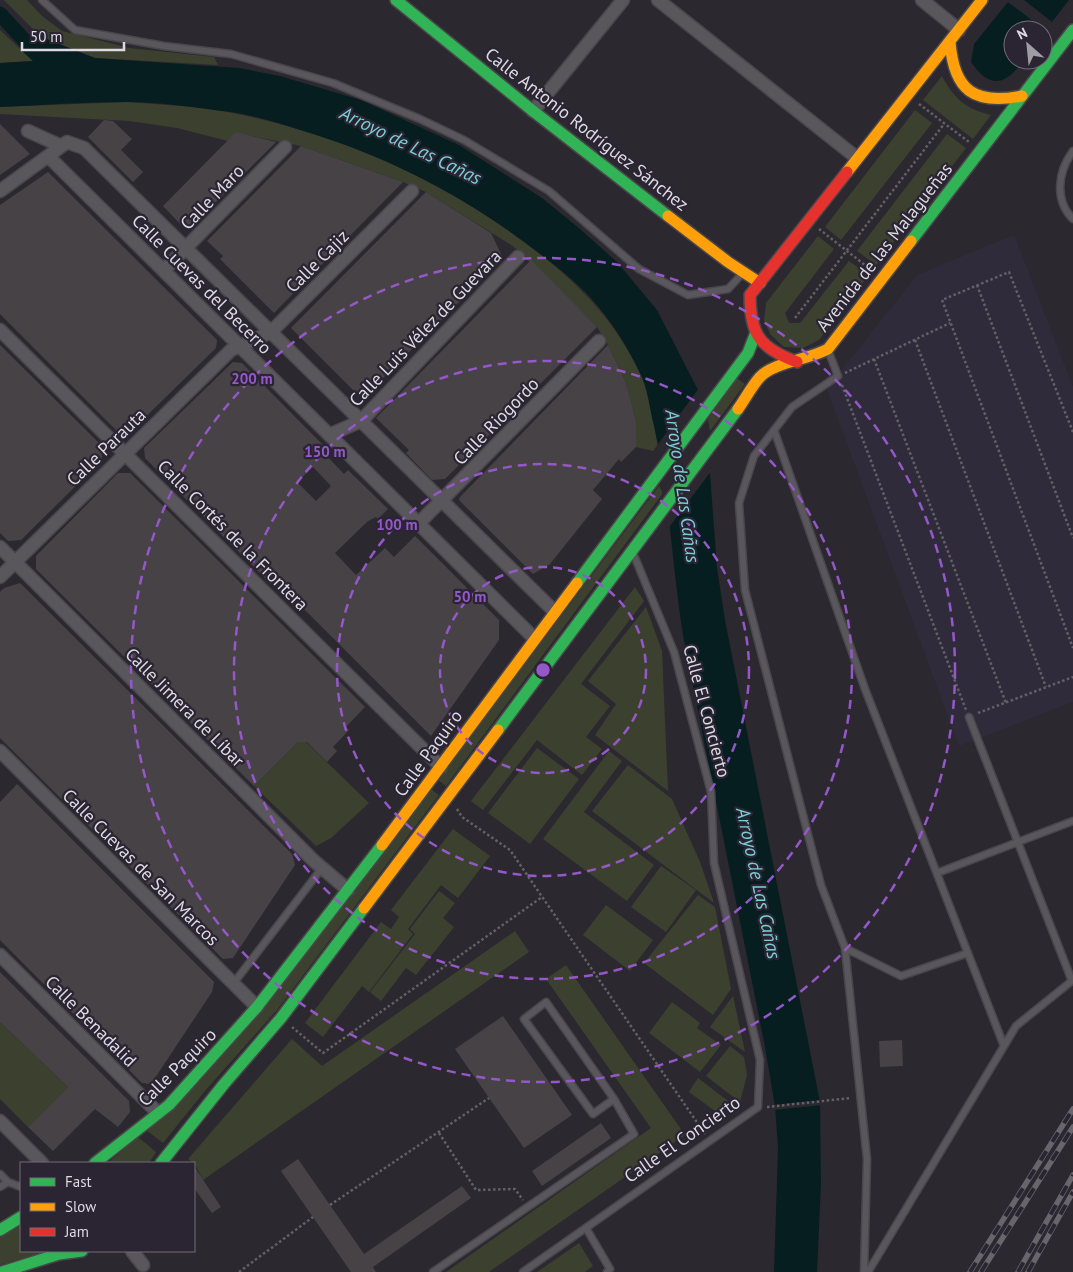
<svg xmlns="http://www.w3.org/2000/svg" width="1073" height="1272" viewBox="0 0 1073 1272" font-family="'PT Sans',sans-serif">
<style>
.commercial{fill:#302b3b}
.green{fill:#3c412f}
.water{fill:#071e21}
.pier{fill:#2c2830}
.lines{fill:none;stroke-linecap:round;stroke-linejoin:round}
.canal{stroke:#071e21;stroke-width:15}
.building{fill:#474245;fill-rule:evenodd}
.lane-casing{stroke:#49464c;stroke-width:9}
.street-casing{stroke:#49464c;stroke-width:15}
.fast-casing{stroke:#49464c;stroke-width:14}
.slow-casing{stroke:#49464c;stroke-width:14}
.jam-casing{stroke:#49464c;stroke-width:14}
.path{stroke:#636166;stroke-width:2.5;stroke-dasharray:2.5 2.5;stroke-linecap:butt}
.lane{stroke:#59565c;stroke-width:6}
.street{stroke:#59565c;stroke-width:12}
.fast{stroke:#30b455;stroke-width:11}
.slow{stroke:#ff9f0a;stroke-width:11}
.jam{stroke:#e5322d;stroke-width:11}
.rail-casing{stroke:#68666c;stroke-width:5.5}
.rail{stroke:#2b2533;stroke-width:4;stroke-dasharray:11;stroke-linecap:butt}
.ring{fill:none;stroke:#9458c8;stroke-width:2.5;stroke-dasharray:9 6}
.labels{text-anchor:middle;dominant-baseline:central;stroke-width:4.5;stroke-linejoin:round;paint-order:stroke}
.street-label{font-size:18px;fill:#dddae3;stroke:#2b2533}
.water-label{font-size:19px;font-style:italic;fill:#77cfd5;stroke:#2b2533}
.centre{fill:#9458c8;stroke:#2b2533;stroke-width:2.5}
.ring-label{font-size:15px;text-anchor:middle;font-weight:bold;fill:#9458c8;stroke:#2b2533;stroke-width:4.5;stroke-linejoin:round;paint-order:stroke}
</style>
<rect width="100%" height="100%" fill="#2c2830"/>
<path class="commercial" d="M1014,235l59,152v315l-114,44 -132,-357 90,-114z"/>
<path class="green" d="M4,0h23l15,16 20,15 67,17 85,9 4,8 -123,-7 -46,-18 -15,-10z
M0,30l33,31 -33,2z
M942,76c12,23 24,33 49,39l-18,24 -50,-39z
M128,102c35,3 71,4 105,11 104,21 200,62 286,125 52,38 97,80 123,140 9,20 11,45 16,66l-5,7 -17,-4v-25l-5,-21 -6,-20 -17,-36 -11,-18 -84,-81 -87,-54 -23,-10 -102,-36 -64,-13 -9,8 -51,-13 -48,-7 -129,-7v-7z
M915,110l17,13 -91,117 -16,-13z
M947,134l19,14 -90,117 -19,-14z
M818,236l16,13 -49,64 4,10h11l49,-62 20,14 -50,65 -16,8 -19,-1 -13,-12 -7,-14 2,-18z
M737,378l8,6 -35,47 -2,-12z
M659,486l4,7 -217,293 -8,-6z
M635,587l9,14 -63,83 29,22 -24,31 16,12 -20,26 -45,-35 -54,70 -12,-9z
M646,607l16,44 6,140 -73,-56 21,-31 -28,-23z
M302,738l67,65 -38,35 -15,8 -62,-60z
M537,748l42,31 -49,65 -42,-31z
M609,751l13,10 -38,51 70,53 -27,36 -84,-62z
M628,765l44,34 28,63 14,41 -122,-92z
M431,789l8,6 -162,215 -73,82 -41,51 -17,-13z
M453,829l37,27 -32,42 -17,-13 -33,44 5,5 -44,58 -7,-6 -39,51 -18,-14 76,-101 10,7 8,-12 -8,-7z
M661,866l35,24 -30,42 -35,-25z
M439,891l16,12 -12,15 11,9 -38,48 -10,-7 -25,33 -11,-9 45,-58 -5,-5z
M698,895l17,12 16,82 -18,26 -69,-52z
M606,905l47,35 -23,31 -47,-36z
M515,931l14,21 -326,228 -9,-17 -6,-4 104,-120 30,27z
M566,965l119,170 -196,137h-43l205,-144 -105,-149z
M733,996l12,56 -35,-25z
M672,1002l28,21 -3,5 24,17 -21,27 -51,-39z
M0,1022l68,65 -40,40 -28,-28z
M730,1046l14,11 3,18 -7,27 -34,-26z
M698,1078l34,26 -13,10 -30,-22z
M138,1137l18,15 -7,11h-41z
M21,1224v27h25l-46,14v-28z
M579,1243l14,23 -8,6h-48z"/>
<path class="water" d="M1024,0h45l-17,22z
M1008,2l38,29 -3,4v-5h-30v30h11c-18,25 -34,30 -53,2l3,-18z
M34,30l15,10 46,18 144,10 41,8 81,24 98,45 83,53 38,31 38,34 39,47 41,80 12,83 7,95 8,52 95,482 1,82 -4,88h-43l4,-124 -3,-41 -10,-60 -81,-406c-12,-71 -14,-144 -30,-215 -4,-16 -6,-34 -12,-49 -13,-28 -31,-57 -52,-80 -16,-17 -35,-32 -54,-46 -69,-53 -143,-92 -226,-118 -26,-8 -52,-17 -79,-21 -34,-4 -70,-10 -105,-10 -42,0 -84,3 -126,5v-44l33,-2 -12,-11z"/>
<path class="pier" d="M699,388l13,82 -45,60 -11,-83z
M822,1100v5l-49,5 -1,-5z"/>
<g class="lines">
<path class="canal" d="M0,14l26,28 17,10"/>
</g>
<path class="building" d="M104,120l9,1 19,18 -11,11 22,22 -10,10 -45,-45z
M0,124l30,30 -30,21z
M236,132l40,10 -85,85 -7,1 -21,-22z
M301,146l102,36 -129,131 -54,-54 3,-3 -16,-15z
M48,172l169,168 -1,8 -88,86h-8l-120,-120v-109z
M426,192l65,41 12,25 -141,141 -71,-71z
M531,260l66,67 -152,152 -13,1 -26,-27 3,-3 -33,-32z
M0,345l101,100 1,15 -81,80 -13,1 -8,-8z
M608,345l17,36 6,20 5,21v25l-15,15 -2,-3 -26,31 9,9 -52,65 -17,10 -74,-74 1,-3z
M233,362l9,1 87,88 -4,3 19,20 4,-4 40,39 -10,10 -2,-2 -8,4 -33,32 21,22 29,-27 9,9 21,-21 84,84v20l-68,96 -154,-154 -4,4 -128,-128 -1,-10zM313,467l18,19 -15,15 -19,-19z
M118,473h12l235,234 -19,20 3,3 -16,17 4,4 -10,11 -20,-20h-9l-44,44 -218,-217v-13z
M20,583l272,271 3,11 -62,93 -10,1 -223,-221v-146l4,-4z
M17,784l197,198 -2,10 -61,92 -9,-1 -142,-143v-138z
M0,972l129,129 1,11 -12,15 -23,-18 -42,42 -25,-24 40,-40 -68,-65z
M503,1016l69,99 -48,33 -69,-99z
M902,1040l1,26 -23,1 -1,-26z
M601,1123l10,15 -69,48 -10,-15z
M298,1159l66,95 98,-68 9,12 -98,69 3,5h-25l-70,-101z
M194,1166l27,41 -9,6 -18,-25z"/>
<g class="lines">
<defs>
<path id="lane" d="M42,0l33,30 89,16 67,8 102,29 87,36 44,21 85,51 90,78 49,26 40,-6 15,-16
M1073,151c-15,20 -19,49 0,68
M828,350l10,26 -46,31 -38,49 -15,47 6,87 76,295 24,63 22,211 -3,113
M774,430l91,259 139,357
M969,717l103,264
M937,873l136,-52
M845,948l56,28 67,-23
M233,984l89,-116
M0,1174l8,8
M0,1187l8,-5 13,5
M586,1228l24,41 -3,3
M433,1272l201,-138 -20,-35 -68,-97 -22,17 69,95 21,-15
M523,1272l235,-165 2,-47 -46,-197 -3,-71 -37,-140 -41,-99
M868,1272l148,-246 57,-46"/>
<path id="street" d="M658,0l199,158
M922,0l37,30
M533,111l90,-111
M28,131l33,15
M0,191l48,-35
M164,270l121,-123
M0,330l441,437
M329,435l32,-14 157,-164
M418,524l181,-183
M0,547l314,314 34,29
M0,577l231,-227 40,-18 141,-141
M535,639l-487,-483 19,-14 17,6 471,464
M0,751l257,256
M0,955l158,158
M0,1121l42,42
M132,1251l11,14"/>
<path id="fast" d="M396,0l137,111 135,105
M911,241l162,-211
M577,583l171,-230 7,-18
M498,730l240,-321
M95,1163l74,-58 88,-98 125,-162
M161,1163l63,-79 57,-66 83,-110
M0,1230l21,-13
M2,1272l57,-18 23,-3"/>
<path id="slow" d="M950,42c4,49 24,63 72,54
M847,172l135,-172
M668,216l60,46 32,21
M738,409c7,-10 14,-23 22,-32 14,-15 48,-17 68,-28l83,-108
M382,845l195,-262
M364,908l134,-178"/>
<path id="jam" d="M797,362c-37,-14 -47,-27 -47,-67l97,-123"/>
</defs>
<use href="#lane" class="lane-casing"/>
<use href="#street" class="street-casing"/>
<use href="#fast" class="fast-casing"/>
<use href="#slow" class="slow-casing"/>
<use href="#jam" class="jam-casing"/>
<path class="path" d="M919,104l50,38
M819,229l51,40
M977,285l96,253
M795,318l149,-194
M915,340l131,347
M874,359l132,344
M845,373l105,-50
M842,385l124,325
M1073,432l-64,-160 -67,28 131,348
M978,713l95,-36
M457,809l5,8 48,33 195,284
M292,1027l31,26 219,-156
M767,1107l84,-9
M439,1133l37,57 39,-1 8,11
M330,1205l159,-107
M239,1272l74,-55"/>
<use href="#lane" class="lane"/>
<use href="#street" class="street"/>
<use href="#fast" class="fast"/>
<use href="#slow" class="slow"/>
<use href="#jam" class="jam"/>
<defs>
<path id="rail" d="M970,1272l103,-163
M981,1272l92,-145
M1018,1272l55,-97
M1028,1272l45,-80"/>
</defs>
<use href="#rail" class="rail-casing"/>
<use href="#rail" class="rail"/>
</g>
<g class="ring">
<circle cx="543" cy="670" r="103"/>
<circle cx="543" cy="670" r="206"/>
<circle cx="543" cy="670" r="309"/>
<circle cx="543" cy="670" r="412"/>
</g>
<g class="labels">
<g class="street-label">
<text transform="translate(587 129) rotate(38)">Calle Antonio Rodríguez Sánchez</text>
<text transform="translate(212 197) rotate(-46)">Calle Maro</text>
<text transform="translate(884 247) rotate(-52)">Avenida de las Malagueñas</text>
<text transform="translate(317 261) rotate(-45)">Calle Cajiz</text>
<text transform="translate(202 284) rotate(45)">Calle Cuevas del Becerro</text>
<text transform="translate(425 328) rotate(-46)">Calle Luis Vélez de Guevara</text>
<text transform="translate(496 421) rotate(-46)">Calle Riogordo</text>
<text transform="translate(106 447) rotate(-44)">Calle Parauta</text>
<text transform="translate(233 535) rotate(45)">Calle Cortés de la Frontera</text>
<text transform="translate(185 707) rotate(45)">Calle Jimera de Líbar</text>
<text transform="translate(707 711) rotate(75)">Calle El Concierto</text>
<text transform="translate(428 753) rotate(-54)">Calle Paquiro</text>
<text transform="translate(141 867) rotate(45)">Calle Cuevas de San Marcos</text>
<text transform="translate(91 1021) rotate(45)">Calle Benadalid</text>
<text transform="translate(177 1067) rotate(-45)">Calle Paquiro</text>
<text transform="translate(682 1139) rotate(-35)">Calle El Concierto</text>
</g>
<g class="water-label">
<text transform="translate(411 145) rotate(26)">Arroyo de Las Cañas</text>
<text transform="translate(683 486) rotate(82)">Arroyo de Las Cañas</text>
<text transform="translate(759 883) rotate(78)">Arroyo de Las Cañas</text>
</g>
</g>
<circle cx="543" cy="670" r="8" class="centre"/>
<g class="ring-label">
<text x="252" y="384">200 m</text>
<text x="325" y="457">150 m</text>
<text x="397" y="530">100 m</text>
<text x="470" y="602">50 m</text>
</g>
<rect x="20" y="1162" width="175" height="90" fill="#2b2533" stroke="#726d79"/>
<rect x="30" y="1178" width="25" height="8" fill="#30b455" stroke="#726d79"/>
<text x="65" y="1187" font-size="15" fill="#dddae3">Fast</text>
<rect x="30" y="1203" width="25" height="8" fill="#ff9f0a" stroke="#726d79"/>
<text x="65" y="1212" font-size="15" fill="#dddae3">Slow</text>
<rect x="30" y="1228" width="25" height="8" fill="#e5322d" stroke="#726d79"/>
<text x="65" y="1237" font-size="15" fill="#dddae3">Jam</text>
<g transform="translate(1028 45) rotate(333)"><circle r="24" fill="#2b2533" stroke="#726d79"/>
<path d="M0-4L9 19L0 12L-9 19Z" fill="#9f9ca4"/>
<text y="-8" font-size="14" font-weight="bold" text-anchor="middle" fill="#dddae3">N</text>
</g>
<path d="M22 42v8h102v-8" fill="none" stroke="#dddae3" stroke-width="2.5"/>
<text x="30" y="42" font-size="15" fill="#dddae3" stroke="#2b2533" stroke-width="4" paint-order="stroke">50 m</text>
</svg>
